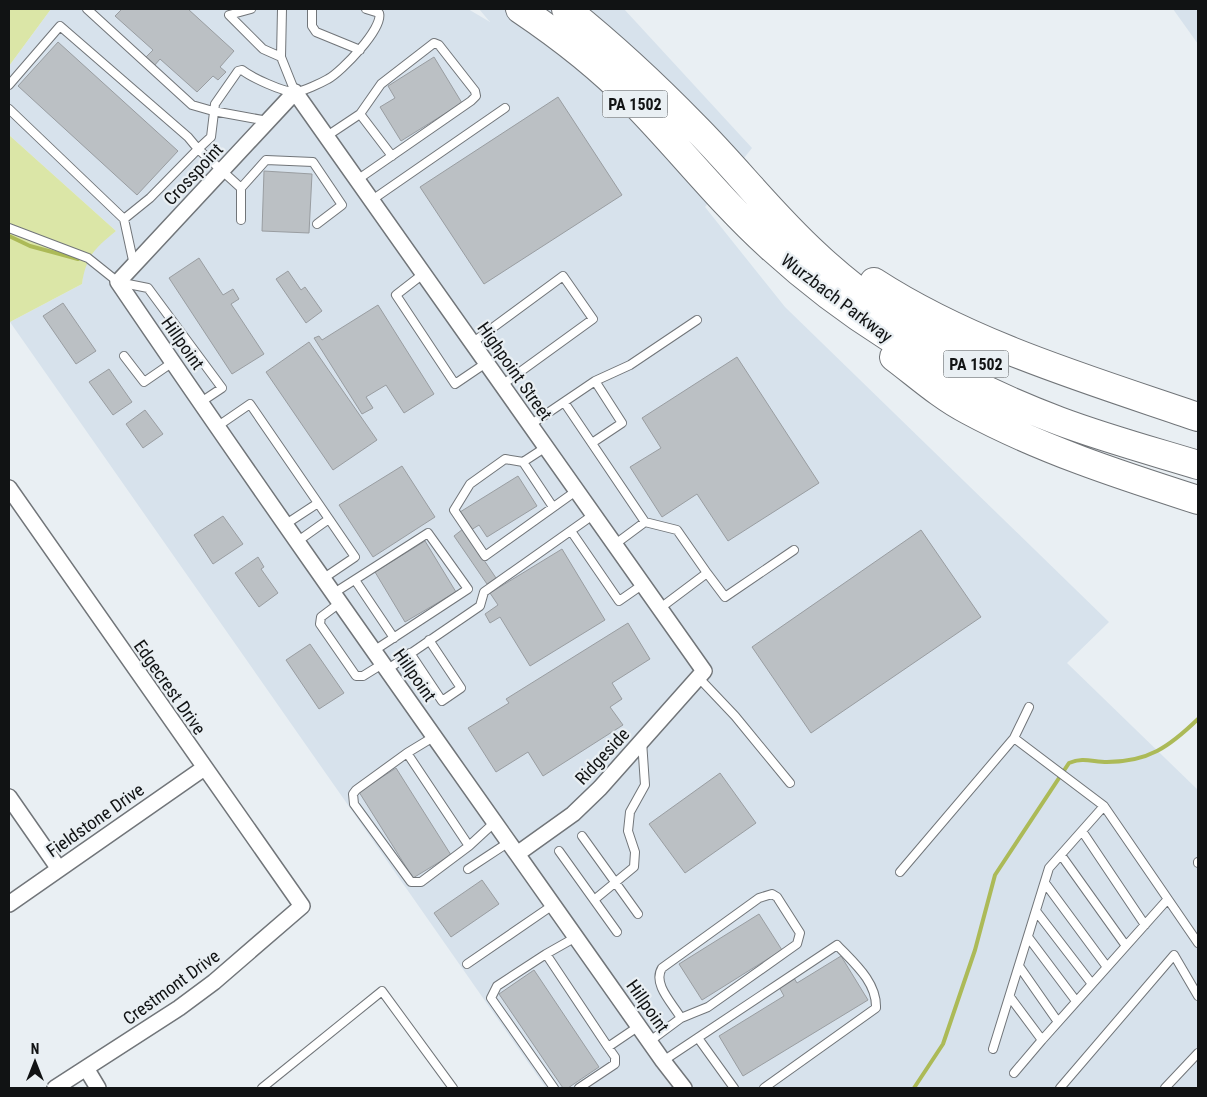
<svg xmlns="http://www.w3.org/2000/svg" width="1207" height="1097" viewBox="0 0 1207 1097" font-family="'Roboto Condensed',sans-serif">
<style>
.built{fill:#d7e2ec}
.green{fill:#dbe6a7}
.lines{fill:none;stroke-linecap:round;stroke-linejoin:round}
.stream{stroke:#acba57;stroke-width:4}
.building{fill:#bbc0c4;stroke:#999da1}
.lane-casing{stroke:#717579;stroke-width:10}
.street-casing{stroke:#717579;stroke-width:18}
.highway-casing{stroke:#717579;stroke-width:30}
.lane{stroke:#fff;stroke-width:8}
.street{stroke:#fff;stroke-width:15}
.highway{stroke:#fff;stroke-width:28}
.labels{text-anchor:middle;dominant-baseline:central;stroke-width:4.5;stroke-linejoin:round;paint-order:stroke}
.shield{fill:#e9eff3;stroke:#525557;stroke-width:1}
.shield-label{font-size:16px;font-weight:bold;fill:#111314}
.street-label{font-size:18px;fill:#111314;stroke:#e9eff3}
</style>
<rect width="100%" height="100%" fill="#e9eff3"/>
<path class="built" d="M51,9h417l22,13 -11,-13h145l128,139 -47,59 80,100 324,315 -42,41 131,127v298h-652l-536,-766 72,-38 2,-18 11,-19 21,-16 -107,-96v-69z
M1174,9h24v35l-25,-35z"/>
<path class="green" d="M9,9h42l-42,57z
M9,135l107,96c-21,17 -30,25 -34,53l-72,38z"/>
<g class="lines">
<path class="stream" d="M9,236l21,10 48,13
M914,1088l29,-44 32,-94 20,-75 74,-112c14,-6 24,-1 38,-1 41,0 62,-15 91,-43"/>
</g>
<path class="building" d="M122,9h66l46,42 -14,16 6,5 -8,8 -5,-4 -16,16 -37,-33 -6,7 -9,-8 8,-8 -38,-34z
M58,42l120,109 -41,44 -119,-109z
M434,57l28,46 -61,38 -21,-34 15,-9 -7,-12z
M558,97l64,98 -138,89 -64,-97z
M264,171l48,3 -3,59 -47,-2z
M199,258l24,37 10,-6 6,10 -8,5 33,50 -32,20 -63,-96z
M288,271l13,19 4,-3 17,24 -16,12 -30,-44z
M63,303l33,48 -20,13 -33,-48z
M378,305l56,89 -30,19 -18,-28 -20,12 7,11 -11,6 -48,-76 5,-2 3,4z
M309,342l68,98 -44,30 -67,-98z
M737,357l82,126 -91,58 -31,-47 -35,23 -32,-50 31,-19 -19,-30z
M109,369l23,33 -19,13 -24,-33z
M145,410l18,24 -20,14 -17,-24z
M402,466l33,51 -62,40 -34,-52z
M518,476l19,30 -50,31 -8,-12 -8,5 -11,-18z
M223,516l20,28 -30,20 -19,-29z
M463,529l33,49 -9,6 -33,-48z
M921,530l60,87 -170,116 -59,-86z
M425,541l31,51 -51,30 -30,-50z
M562,549l43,71 -75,46 -30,-49 -10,6 -5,-9 13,-9 -8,-12z
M258,557l6,10 -3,2 17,24 -19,14 -24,-34z
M628,623l22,36 -38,24 10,16 -12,8 13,18 -80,51 -15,-24 -32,20 -28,-44 41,-25 -3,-4z
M310,644l34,49 -25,16 -33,-49z
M396,768l55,87 -38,23 -54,-86z
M720,773l36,50 -71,50 -36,-49z
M482,880l17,24 -48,33 -17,-24z
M759,914l23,36 -80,50 -23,-36z
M841,956l27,44 -125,76 -24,-40 65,-40 -5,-9 15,-9 3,5z
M534,970l65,97 -31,21h-5l-64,-94z"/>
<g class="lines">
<defs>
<path id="lane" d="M87,9l105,96 21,6 55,10
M251,9l-22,6 34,34 18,8
M282,9l-1,48 14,35
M312,9v17l4,6 44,18
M9,85l51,-59 128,111 10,12 13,-12 4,-33 23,-33 4,-1c9,7 42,23 54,22 8,-1 25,-9 32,-13 13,-7 56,-51 51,-66l-13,-4
M9,109l115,110
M360,114l32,42
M327,136l33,-22 21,-30 53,-41 5,2 36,46 1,5 -5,5 -114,79
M241,188l25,-28 47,2 29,43 -25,19
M372,200l133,-92
M9,228l79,30 30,24 30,6 74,100 -21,14
M134,265l-10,-46 26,-21 48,-49 43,39v32
M423,274l-27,21 59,89 31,-21
M472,343l91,-67 30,43 -91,66
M124,356l20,26 29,-20
M564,402l81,120
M530,425l65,-44 35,-16 67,-45
M218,426l32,-22 68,99
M592,443l30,-20 -27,-42
M546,447l-23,15 -18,-3 -35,25 -16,26 31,46 91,-65
M523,462l30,45
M286,524l32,-21 37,54 -31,21
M571,531l48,70 23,-16
M298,541l31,-22
M614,545l31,-23 32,8 30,43 -48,36
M707,573l18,24 69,-47
M355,580l39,58
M334,593l94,-60 40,56 -93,61
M341,602l-20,15 -1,7 36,52h7l21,-13
M410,653l32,48 19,-13 -32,-48
M388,669l92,-63 4,-14 109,-77
M698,677l37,39 55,67
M1029,707l-15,31 90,68
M435,736l-28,17 62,93 26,-24
M407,753l-51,37 -3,4 1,10 57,78h10l48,-36
M1082,831l63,94
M582,836l56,78
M559,851l58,81
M1061,855l65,91
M1198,862v1
M468,869l41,-27
M900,872l114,-134
M1045,883l62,84
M594,900l40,-33 1,-15 -7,-21 2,-19 15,-27 -3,-44
M1036,911l56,73
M576,937l-30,17 62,93 31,-21
M1028,937l48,64
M546,954l-49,32 -6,12 63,90
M467,964l86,-59
M1019,966l39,56
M1010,997l32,43 125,-140
M698,1038l36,50
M650,1041l31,-23 27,-11 89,-63 3,-11 -23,-36 -5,-3 -13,4 -97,70c-10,16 11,36 19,50
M993,1049l56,-181 55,-62 94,137
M663,1061l174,-116c17,18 40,37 39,63l-112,80
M1014,1073l28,-33
M262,1088l120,-97 71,97
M579,1088l36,-24v-7l-7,-10
M1060,1088l114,-133 24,41
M1165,1088l33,-35"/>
<path id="street" d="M9,488l293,418 -88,76 -35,26 -124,80
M9,797l50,72
M517,854l56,-40 27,-26 104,-117 -409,-579 -177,190c178,262 363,520 545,779l21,27
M9,904l195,-136
M86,1068l12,20"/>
<path id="highway" d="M520,9c40,27 79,57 113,92 47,48 88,101 138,146 83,76 182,134 288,174 45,17 93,30 139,44
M566,9c45,36 88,76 128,117 42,42 78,89 122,129 39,37 97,78 145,102
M874,282c97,63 216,98 324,135
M894,357c24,18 47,39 74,53 72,39 152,65 230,90"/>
</defs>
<use href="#lane" class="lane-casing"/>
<use href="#street" class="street-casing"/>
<use href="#highway" class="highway-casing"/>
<use href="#lane" class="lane"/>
<use href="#street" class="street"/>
<use href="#highway" class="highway"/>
</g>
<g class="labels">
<g class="shield">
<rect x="602.5" y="90.5" width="65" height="27" rx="4"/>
<rect x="943.5" y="350.5" width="65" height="27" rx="4"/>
</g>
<g class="shield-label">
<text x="635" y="104">PA 1502</text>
<text x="976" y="364">PA 1502</text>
</g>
<g class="street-label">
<text transform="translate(193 174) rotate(-47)">Crosspoint</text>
<text transform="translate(837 298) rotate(37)">Wurzbach Parkway</text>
<text transform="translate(183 343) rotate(55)">Hillpoint</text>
<text transform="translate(515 371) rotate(55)">Highpoint Street</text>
<text transform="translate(415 675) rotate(55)">Hillpoint</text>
<text transform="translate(170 687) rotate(55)">Edgecrest Drive</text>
<text transform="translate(602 756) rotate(-47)">Ridgeside</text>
<text transform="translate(95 820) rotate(-35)">Fieldstone Drive</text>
<text transform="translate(171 987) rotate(-36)">Crestmont Drive</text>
<text transform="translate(648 1006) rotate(55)">Hillpoint</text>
</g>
</g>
<rect width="1207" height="1097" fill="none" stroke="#111314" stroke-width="20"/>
<g transform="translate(35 1062)" stroke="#e9eff3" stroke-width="4" paint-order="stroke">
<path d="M0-4L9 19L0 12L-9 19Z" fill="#111314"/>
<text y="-8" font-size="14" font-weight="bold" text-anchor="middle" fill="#111314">N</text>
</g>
</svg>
